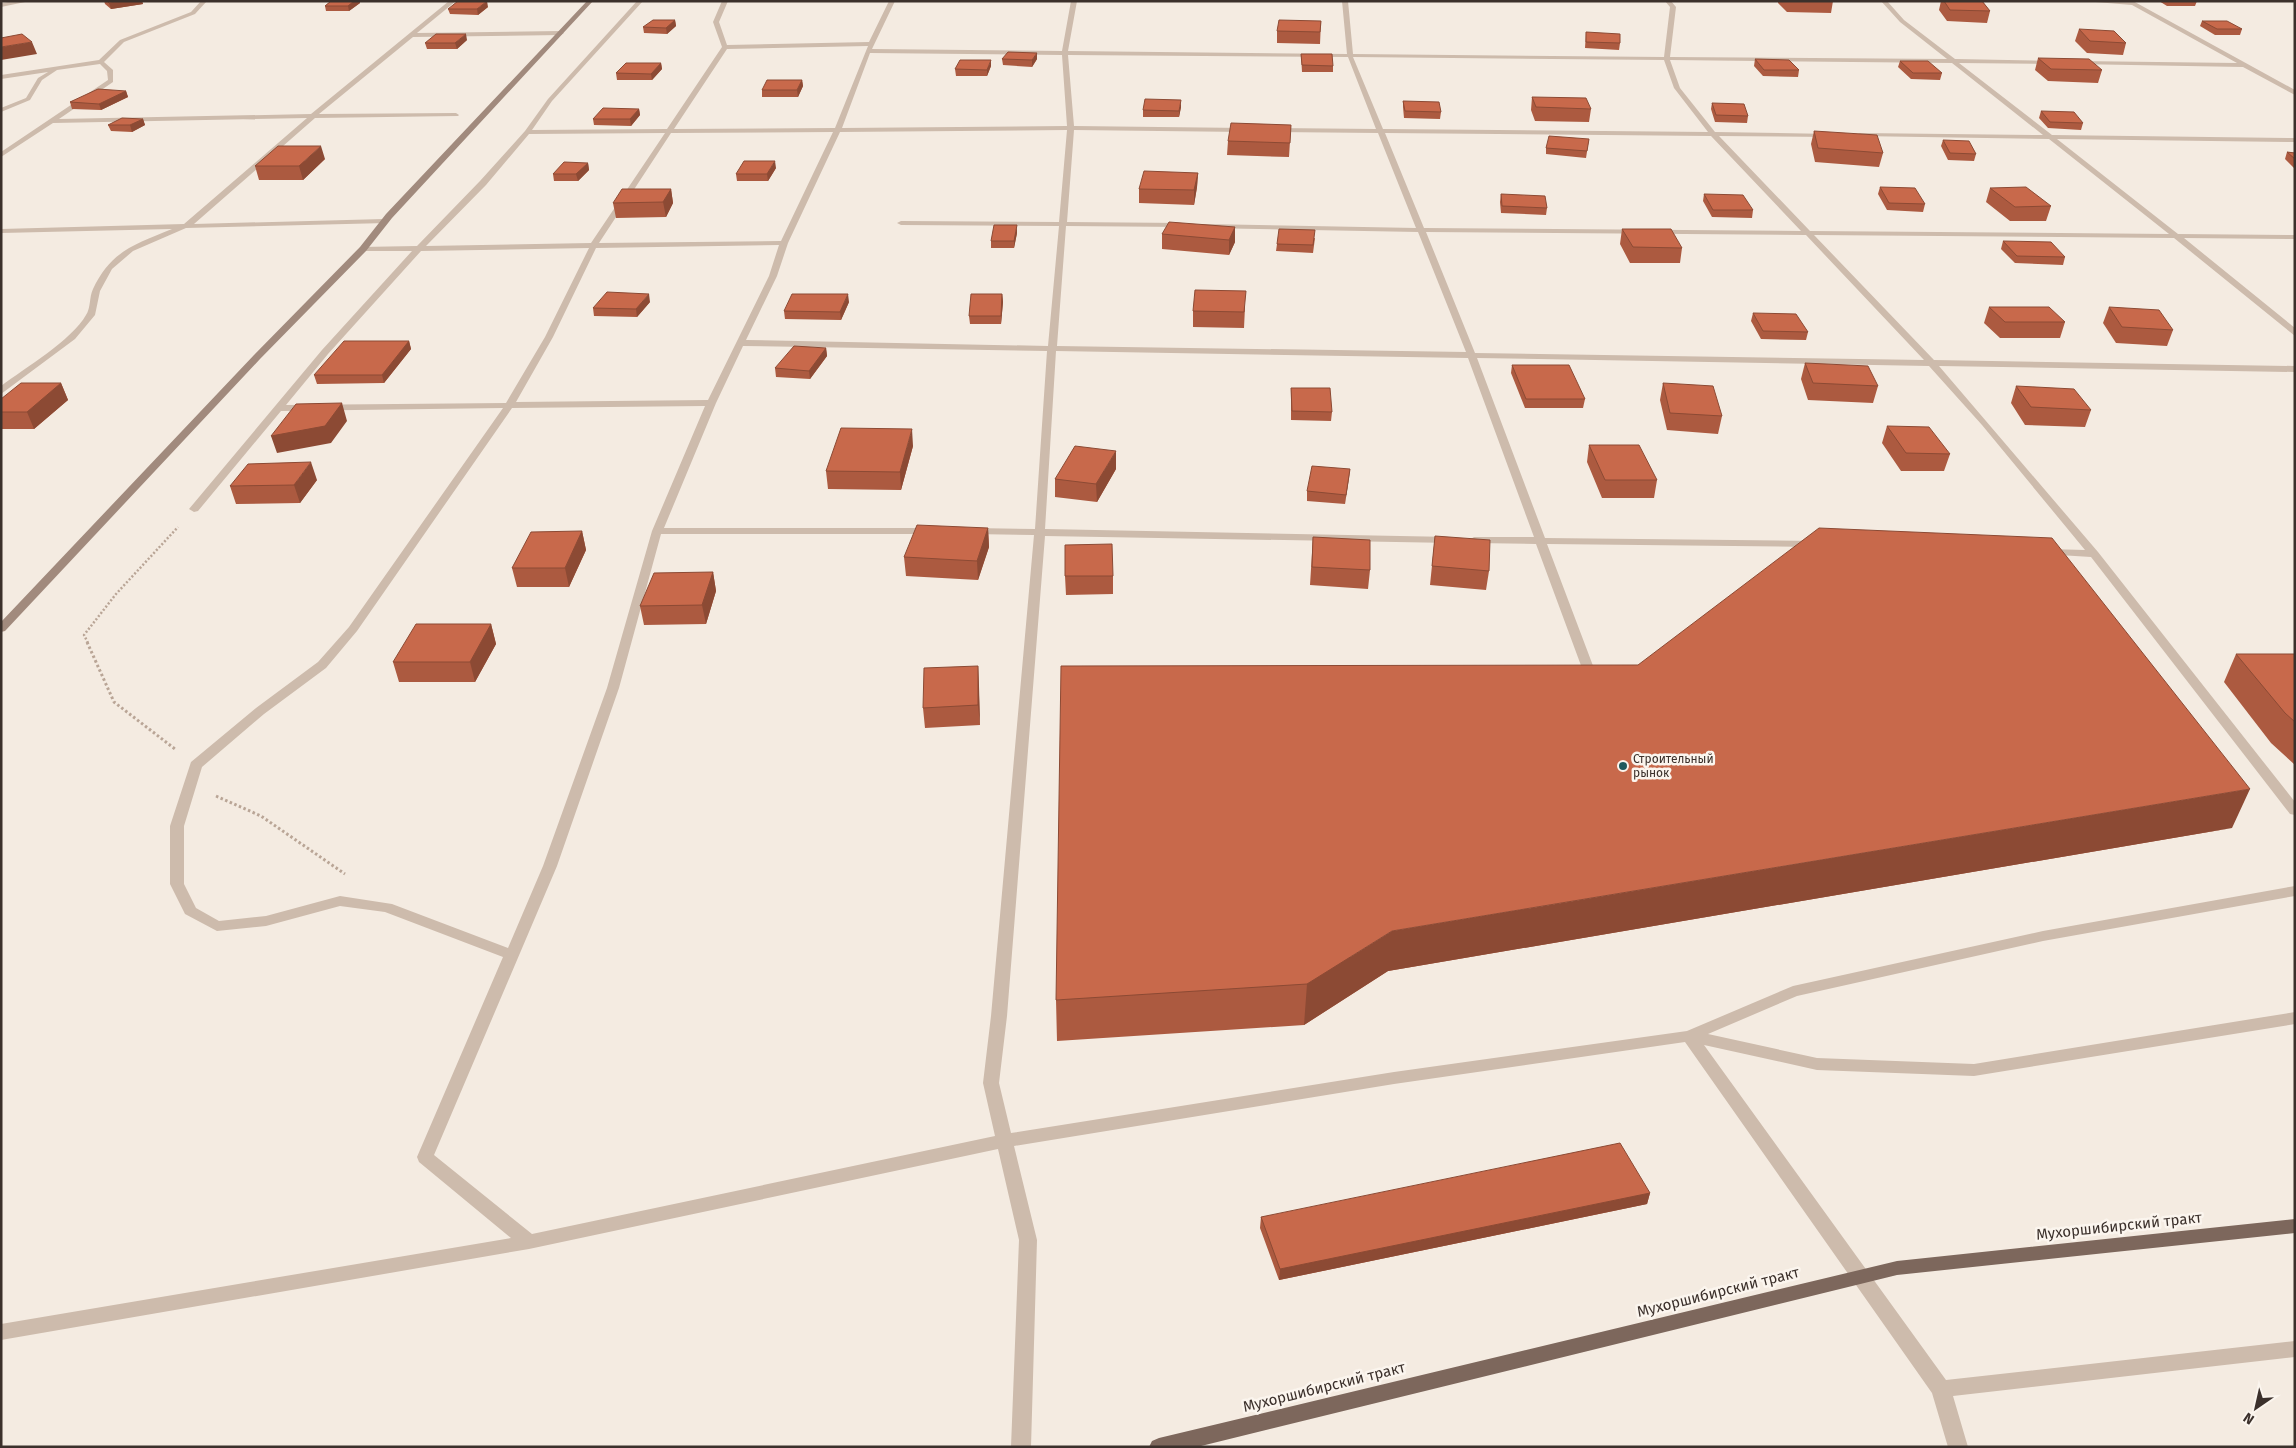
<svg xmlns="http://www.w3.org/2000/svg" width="2296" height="1448" viewBox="0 0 2296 1448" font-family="'Fira Sans',sans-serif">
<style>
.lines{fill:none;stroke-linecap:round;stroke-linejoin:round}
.path-far1{stroke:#b9a596;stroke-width:2.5;stroke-dasharray:2 2;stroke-linecap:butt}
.path{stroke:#b9a596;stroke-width:3;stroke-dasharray:2.5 2.5;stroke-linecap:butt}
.street{fill:#cdbbac;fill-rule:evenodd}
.secondary{fill:#a18a7d;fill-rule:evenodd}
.primary{fill:#7d675c;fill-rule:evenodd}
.wall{fill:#ac5a40}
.shaded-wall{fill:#8c4a34}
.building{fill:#c8694b;stroke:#8c4a34}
.poi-dot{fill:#1f5a5e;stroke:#fbf5ee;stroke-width:2}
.labels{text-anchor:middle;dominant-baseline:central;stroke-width:5;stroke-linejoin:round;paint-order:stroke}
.poi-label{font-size:12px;fill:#3b302b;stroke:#fbf5ee;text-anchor:start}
.near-street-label{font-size:15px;fill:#3b302b;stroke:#fbf5ee}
</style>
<rect width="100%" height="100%" fill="#f4ebe1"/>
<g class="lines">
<path class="path-far1" d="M88,643l-4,-8 32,-41 62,-67"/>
<path class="path" d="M87,642l27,60 61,47
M216,796l45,20 84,58"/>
<path class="street" d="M15,1h15l-29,6v-4z
M201,1h6l-12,13 -71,28 -20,20 9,8v12l-54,37 252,-5 138,-113h7l-39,32 144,-2 3,2 -3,2 -148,2 -94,77 137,-1 3,2 -1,1 -143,2 -121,106 190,-5 4,2 -1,2 -201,5 -53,23 -21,18 -12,22 -5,24 -20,24 -74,55v-8c24,-18 71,-46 85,-71 5,-7 3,-18 7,-26 18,-38 42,-45 79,-60l-171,4v-4l183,-5 123,-106 -254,5 -52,34v-5l107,-72 -1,-9 -7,-7 -43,6 -15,10 -12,20 -29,12v-4l25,-10 12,-20 10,-6 -47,7v-4l98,-15 21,-20 71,-28z
M637,1h6l-91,100 -20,29 135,-1 55,-82 -9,-25 9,-21h6l-9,21 8,23 142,-3 20,-41h6l-23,48 190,2 9,-50h6l-9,50 279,3 -5,-53h6l5,53 311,3 6,-50 -5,-6h6l5,6 -6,50 277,2 -47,-37 -19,-21h6l17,19 51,39 100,2 -2,3 -94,-1 93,72 243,3v4l-238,-3 121,95 117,1v4l-111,-1 111,90v8l-121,-98 -360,-3 120,125 361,6v6l-356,-6 159,186 197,250v13l-5,-1 -199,-257 -48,-3 -1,-2 5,-3 38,1 -103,-125 -53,-59 -452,-8 68,180 269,3 5,3 -5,3 -267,-3 51,135 -6,4 -6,-4 -50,-135 -62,-1 -5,-3 5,-3h60l-66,-179 -412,-7 -11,178 407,8 5,3 -5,3 -407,-7 -38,480 -8,67 12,50 383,-61 293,-41 106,-45 250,-55 252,-45v10l-252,45 -246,55 -89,38 109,24 157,6 321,-52v12l-321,52 -157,-6 -113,-25 242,335 349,-39v16l-342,39 15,51h-20l-16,-54 -247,-351 -291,42 -380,62 23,94 -6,207h-20l8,-207 -21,-91 -469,100 -528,91v-16l510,-86 -92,-76 -2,-5 86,-200 -118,-45 -45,-6 -74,20 -49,5 -32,-17 -15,-30v-58l21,-64 65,-54 62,-46 31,-35 154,-219 -222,3 -83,100 -4,1 -5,-3 133,-159 90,-99h-52v-4l57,-1 63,-65 45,-50 23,-32zM868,46l-33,82 -161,1 53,-80zM870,53l192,2 5,71 -225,2zM1068,55l280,2 28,72 -101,-1 -3,2 3,2 103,1 38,95 -212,-4 -4,2 4,2 214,4 48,120 -409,-6 9,-120 118,1 4,-2 -4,-2 -117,-1 7,-92 171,2 3,-2 -3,-2 -171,-2zM1353,57l311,3 10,28 34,44 -325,-3zM1670,60l282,3 91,72 -183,-2 -2,1v2l191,3 120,95 -359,-3 -91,-95 111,1 2,-1v-2l-117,-2 -35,-44zM1067,130l-8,92 -158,-1 -4,2 4,2 158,1 -11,120 -302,-6 31,-64 11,-33 52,-111zM833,132l-52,109 -182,2 72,-110zM665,133l-74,110 -165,3 60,-61 43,-51zM1385,133l326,3 90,95 -377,-3zM1426,232l380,3 118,125 -449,-7zM779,245l-10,31 -61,124 -192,2 37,-65 43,-89zM589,248l-44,89 -39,66 -220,2 42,-51 93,-103zM743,346l304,5 -12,178 -63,-1 -5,3 5,3 62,1 -43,481 -8,67 12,53 -463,98 -98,-79 123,-289 62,-178 42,-154h271l5,-3 -5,-3h-268l52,-125zM705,406l-53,125 -45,157 -64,178 -35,82 -116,-44 -52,-8 -74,20 -47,5 -23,-13 -12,-24v-58l18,-59 62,-53 62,-46 31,-37 155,-223z
M2083,1h50l162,89v5l-52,-28 -168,-3 2,-3 160,2 -105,-58z"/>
<path class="secondary" d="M587,1h6l-201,217 -26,33 -106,108 -255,272 -4,1v-10l253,-267 106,-108 26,-33z"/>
<path class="primary" d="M2295,1219v14l-398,42 -700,172h-48l3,-6 7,-3 738,-177z"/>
</g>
<path class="wall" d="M104,1h38l1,3 -32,5 -6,-5z
M331,1h29v2l-11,8h-23l-1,-5z
M1778,1h55l-2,12 -44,-1 -9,-9z
M1941,1h41l8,10 -3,12 -40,-2 -8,-11z
M2159,1h38l-2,5h-28z
M488,7l-10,8 -28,-1 -2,-5z
M675,20l1,6 -9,8 -23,-1 -1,-6z
M1321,21l-1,23 -43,-1v-12z
M2202,21l40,8 -2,6h-25l-15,-9z
M2079,29l47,14 -3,12 -36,-2 -12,-12z
M1586,32l34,11 -1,7 -34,-2z
M467,40l-10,9h-30l-2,-6z
M1301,54l32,12v6h-31z
M2038,58l64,12 -4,13 -50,-2 -13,-11z
M1002,59h35l-5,8 -29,-2z
M1755,59l44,11 -1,7 -35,-1 -9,-10z
M1900,61l42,12 -2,7 -29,-1 -13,-12z
M661,63l1,6 -10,11h-35l-1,-7z
M991,66l-4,10h-31l-1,-7z
M802,80l1,6 -5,11h-36v-7z
M126,91l2,6 -27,13 -29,-1 -2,-7z
M1532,97l59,12 -2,13 -54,-1 -4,-11z
M1403,101l38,11 -1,7 -36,-1 -1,-11z
M1712,103l36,13 -1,7 -32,-1 -4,-13z
M1181,107l-2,10h-36v-7z
M639,109l1,6 -9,11 -37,-1 -1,-6z
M2041,111l42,12 -2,7 -33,-2 -9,-10z
M143,119l2,6 -13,7 -21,-1 -3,-6z
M1291,125l-2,32 -62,-2 1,-14z
M1814,131l69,22 -4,14 -64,-5 -4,-18z
M1589,139l-3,19 -40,-4v-6z
M1943,140l33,14 -2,7 -26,-1 -7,-14z
M2287,152l8,1v16l-10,-10z
M325,159l-22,21h-44l-4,-14z
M588,163l1,7 -11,11h-24l-1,-7z
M776,168l-8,13h-31l-1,-7z
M1198,173l-1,14 -3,18 -55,-2v-14z
M1880,187l45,17 -2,8 -36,-2 -9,-16z
M1990,188l61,18 -5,15h-36l-24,-19z
M671,189l2,14 -7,14 -50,1 -3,-15z
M1501,194l46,14 -1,7 -45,-2 -1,-11z
M1704,194l49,16 -1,8 -40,-1 -9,-16z
M1235,227v15l-6,13 -67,-6v-15z
M1622,229l60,19 -2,15h-50l-10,-19z
M1017,233l-3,15h-23v-7z
M1315,238l-2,15 -37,-2 1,-7z
M2003,241l62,16 -2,8 -48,-2 -14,-14z
M1002,294l1,8 -2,22h-31l-1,-8z
M650,302l-13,15 -43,-1 -1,-8z
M849,302l-8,18 -56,-1 -1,-8z
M1245,307l-1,21 -51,-1v-16z
M1989,307l76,15 -5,16h-60l-16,-15z
M2109,307l64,23 -6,16 -51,-3 -13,-20z
M1753,313l55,19 -2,8 -45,-1 -10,-18z
M409,341l2,8 -27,34 -67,1 -3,-9z
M826,348l1,8 -17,23 -34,-2 -1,-9z
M1805,363l73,23 -5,17 -65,-3 -7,-21z
M1512,365l73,34 -2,9h-58l-14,-35z
M61,383l7,17 -34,29h-33v-30z
M1663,383l59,33 -4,18 -51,-4 -7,-30z
M2016,386l75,24 -6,17 -60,-2 -14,-22z
M1291,388l41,24 -1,9 -40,-1z
M1887,426l63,28 -6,17h-43l-19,-28z
M1589,445l68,35 -3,18h-52l-15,-36z
M913,446l-12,44 -73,-1 -2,-18z
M1116,469l-19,33 -42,-5v-18z
M1350,469l-5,35 -38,-3v-10z
M317,480l-17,23 -64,1 -6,-18z
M988,528l1,19 -11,33 -72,-4 -2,-19z
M582,531l4,19 -17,37h-52l-5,-19z
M1435,536l54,35 -3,19 -56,-5z
M1313,537l57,33 -2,19 -58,-4z
M713,572l3,19 -10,33 -62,1 -4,-19z
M1065,576h48v18l-47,1z
M491,624l5,20 -21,38h-76l-6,-20z
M2236,654h59v111l-24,-22 -47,-61z
M978,666l2,59 -55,3 -2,-20z
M2232,828l-844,143 -84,54 -247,16 -1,-41z
M1650,1193l-3,11 -368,76 -19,-52 1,-11z"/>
<path class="shaded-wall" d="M123,1h19l1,3 -32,5 -2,-6z
M354,1h6v2l-11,8 -1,-5z
M487,1l1,6 -10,8 -1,-6z
M675,20l1,6 -9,8 -1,-6z
M466,34l1,6 -10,9 -2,-6z
M32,42l5,12 -36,6v-13z
M1037,53v6l-5,8v-7z
M991,60v6l-4,10v-6z
M661,63l1,6 -10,11 -1,-6z
M802,80l1,6 -5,11 -1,-7z
M126,91l2,6 -27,13 -2,-6z
M1181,100v7l-2,10v-6z
M639,109l1,6 -9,11 -1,-7z
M143,119l2,6 -13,7 -2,-7z
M321,146l4,13 -22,21 -4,-14z
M775,161l1,7 -8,13 -1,-7z
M588,163l1,7 -11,11 -2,-7z
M1198,173l-1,14 -3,18v-15z
M671,189l2,14 -7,14 -3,-15z
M1017,225v8l-3,15v-7z
M1235,227v15l-6,13v-15z
M649,294l1,8 -13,15 -1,-8z
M848,294l1,8 -8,18 -1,-8z
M1002,294l1,8 -2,22v-8z
M409,341l2,8 -27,34 -2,-8z
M826,348l1,8 -17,23 -1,-8z
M61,383l7,17 -34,29 -7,-17z
M342,403l5,18 -16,22 -54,10 -6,-17z
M912,429l1,17 -12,44 -1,-18z
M1116,451v18l-19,33 -1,-18z
M311,462l6,18 -17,23 -6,-18z
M1350,469l-1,9 -4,26 1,-9z
M988,528l1,19 -11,33 -1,-19z
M582,531l4,19 -17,37 -4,-19z
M713,572l3,19 -10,33 -4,-19z
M491,624l5,20 -21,38 -5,-20z
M978,666l1,20 1,39 -2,-20z
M2250,789l-18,39 -844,143 -84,54 3,-41 85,-53z
M1650,1193l-3,11 -368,76 1,-11z"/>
<path class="building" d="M107,1h16l-14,2z
M331,1h23l-6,5h-23z
M458,1h29l-10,8h-29z
M1944,1h38l8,10 -40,-1z
M653,20h22l-9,8 -23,-1z
M1279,20l42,1 -1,11 -43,-1z
M2202,21h25l15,8h-25z
M2079,29l35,2 12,12 -36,-2z
M1586,32l34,2v9l-34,-1z
M22,34l10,8 -31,5v-9z
M436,34h30l-11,9h-30z
M1008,52l29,1 -5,7 -30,-1z
M1301,54h31l1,12 -31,-1z
M2038,58l51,1 13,11 -51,-1z
M1755,59l34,1 10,10h-35z
M960,60h31l-4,10 -32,-1z
M1900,61h28l14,12h-29z
M626,63h35l-10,11 -35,-1z
M767,80h35l-5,10h-35z
M98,89l28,2 -27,13 -29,-2z
M1532,97l54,1 5,11 -55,-2z
M1145,99l36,1 -2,11 -36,-1z
M1403,101l36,1 2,10 -36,-1z
M1712,103l32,1 4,12 -32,-1z
M603,108l36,1 -9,10h-37z
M2041,111l33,1 9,11 -33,-1z
M122,118l21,1 -13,6h-22z
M1231,123l60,2 -1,18 -62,-2z
M1814,131l63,4 6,18 -65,-5z
M1549,136l40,3 -2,12 -41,-3z
M1943,140l26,1 7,13 -26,-1z
M278,146h43l-22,20h-44z
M2287,152l8,1v6z
M744,161h31l-8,13h-31z
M564,162l24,1 -12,11h-23z
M1144,171l54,2 -4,17 -55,-1z
M1880,187l35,1 10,16 -36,-1z
M2026,187l25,19 -36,1 -25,-19z
M622,189h49l-8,13 -50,1z
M1501,194l44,2 2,12 -45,-2z
M1704,194l39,1 10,15h-40z
M1169,222l66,5 -6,13 -67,-6z
M994,225h23l-3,16h-23z
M1279,229l36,1 -2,15 -36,-1z
M1622,229h49l11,19 -49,-1z
M2003,241l48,1 14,15 -48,-1z
M1195,290l51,1 -2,21 -51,-1z
M607,292l42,2 -13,15 -43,-1z
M792,294h56l-8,18 -56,-1z
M971,294h31l-1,22h-32z
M1989,307h60l16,15h-60z
M2109,307l50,3 14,20 -51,-3z
M1753,313l43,1 12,18 -45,-1z
M344,341h65l-27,34h-68z
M794,346l32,2 -17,23 -34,-3z
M1805,363l63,3 10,20 -65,-3z
M1512,365h57l16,34h-59z
M21,383h40l-34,29h-26v-13z
M1663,383l50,3 9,30 -52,-3z
M2016,386l58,3 17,21 -60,-3z
M1291,388h39l2,24 -40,-1z
M342,403l-17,23 -54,10 25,-32z
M1887,426l42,1 21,27 -44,-1z
M841,428l71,1 -12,43 -74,-1z
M1589,445h50l18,35h-52z
M1075,446l41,5 -20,33 -41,-5z
M311,462l-17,23 -64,1 18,-22z
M1312,466l38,3 -4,26 -39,-4z
M917,525l71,3 -11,33 -73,-4z
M1819,528l233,10 198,251 -858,142 -85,53 -251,16 5,-334 577,-1z
M582,531l-17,37h-53l19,-36z
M1435,536l55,4 -1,31 -57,-5z
M1313,537l57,3v30l-58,-3z
M1112,544l1,32h-48v-31z
M713,572l-11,33 -62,1 14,-33z
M416,624h75l-21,38h-77z
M2236,654h59v68l-10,-9z
M978,666v39l-55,3 1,-40z
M1620,1143l30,50 -370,76 -19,-52z"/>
<circle class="poi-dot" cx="1623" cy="766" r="5"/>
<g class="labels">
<g class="poi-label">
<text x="1633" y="759">Строительный<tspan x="1633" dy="14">рынок</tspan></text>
</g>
<g class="near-street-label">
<text transform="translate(2119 1226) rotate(-6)">Мухоршибирский тракт</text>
<text transform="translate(1718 1292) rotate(-14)">Мухоршибирский тракт</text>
<text transform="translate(1324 1387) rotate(-14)">Мухоршибирский тракт</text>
</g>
</g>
<rect width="2296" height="1448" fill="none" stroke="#3b302b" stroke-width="5"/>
<g transform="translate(2256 1408) rotate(214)" stroke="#fbf5ee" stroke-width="4" paint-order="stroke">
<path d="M0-4L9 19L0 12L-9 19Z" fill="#3b302b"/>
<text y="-8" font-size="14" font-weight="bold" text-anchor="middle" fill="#3b302b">N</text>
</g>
</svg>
